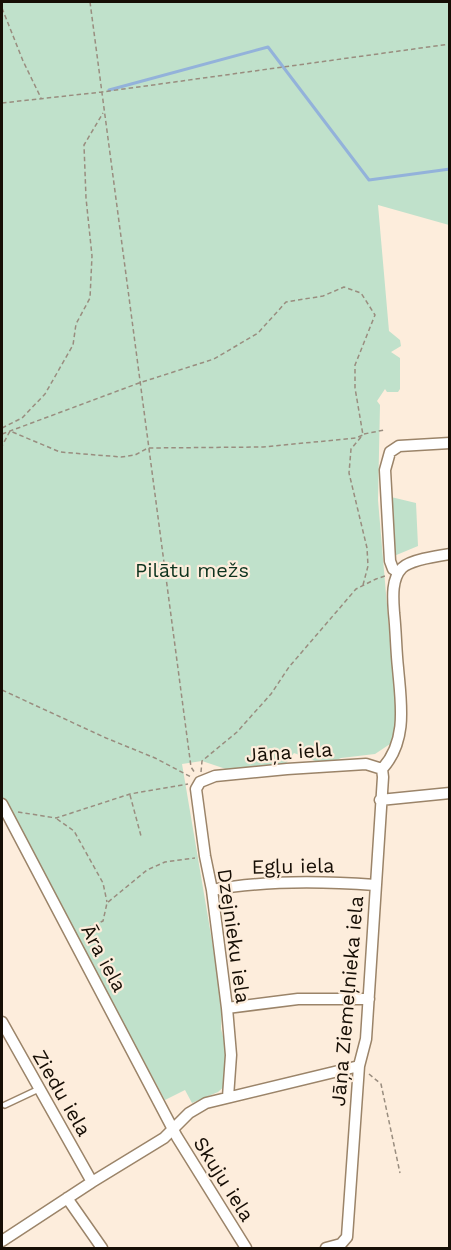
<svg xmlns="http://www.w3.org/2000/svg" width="451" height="1250" viewBox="0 0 451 1250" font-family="'Work Sans',sans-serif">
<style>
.green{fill:#c0e1cb}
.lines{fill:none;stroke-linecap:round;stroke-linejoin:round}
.stream{stroke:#93b2da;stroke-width:3}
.lane-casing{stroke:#9b8469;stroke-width:8}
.street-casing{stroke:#9b8469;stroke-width:13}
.path{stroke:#998d7f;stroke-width:1.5;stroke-dasharray:4.5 3;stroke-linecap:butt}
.lane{stroke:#fff;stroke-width:5}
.street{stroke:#fff;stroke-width:10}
.labels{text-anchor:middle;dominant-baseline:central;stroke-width:4.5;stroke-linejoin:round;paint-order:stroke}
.park-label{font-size:20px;fill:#0d331e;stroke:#fdeddc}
.street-label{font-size:20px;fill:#160e05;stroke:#fdeddc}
</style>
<rect width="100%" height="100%" fill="#fdeddc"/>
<path class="green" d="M2,2h447v223l-71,-20 11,126 11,9 1,6 -10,6 9,6v31l-2,3h-11l-2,-3 -8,12 3,4 -2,95 15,176 5,31 -2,33 -21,14 -34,4 -15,7 -32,-12 -11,14 -45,6 -36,-12 -20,3 40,236 -1,29 8,29 -3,27 -8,7 -26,11 -7,-13 -20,10 -163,-302z
M391,497l25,6 2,43 -24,10z"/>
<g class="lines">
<path class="stream" d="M109,90l159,-43 101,133 81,-11"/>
<defs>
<path id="lane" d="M5,1105l34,-16"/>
<path id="street" d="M398,572l-5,-3 -3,-8 -5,-91 5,-18 9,-6 51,-3
M382,769c26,-28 19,-66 16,-101 -2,-18 -2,-37 -4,-55 -1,-14 -3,-34 8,-45 8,-8 35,-12 48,-14
M380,800l70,-7
M2,804l175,333 69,111
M212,890c53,-10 109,-9 163,-5
M227,1008l71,-9h71
M2,1022l90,160
M228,1097l3,-42 -4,-47 -15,-118 -7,-34 -9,-67 4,-7 15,-6 72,-7 79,-5 16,5
M67,1198l35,50
M2,1241l90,-59 72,-44 25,-25 17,-10 153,-37
M326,1248l15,-4 6,-7 12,-171 7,-27 17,-262 -1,-8"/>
</defs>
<use href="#lane" class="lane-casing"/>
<use href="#street" class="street-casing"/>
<path class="path" d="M90,2l101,765 4,6
M2,8l21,53 18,37
M2,103l100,-11 348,-48
M2,428l20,-10 23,-24 28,-49 3,-21 14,-26 2,-42 -6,-58 -2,-53 19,-32
M2,434l137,-51 75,-24 44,-26 28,-31 37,-6 21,-9 17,6 14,22 -20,50v23l8,47 -7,3 -93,9 -115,1 -13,7 -14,2 -61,-5 -50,-21 -8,15
M364,434l20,-4
M361,437l-10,12 -2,24 18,75 1,18 -5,19
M2,690l104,48 49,20 36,19
M201,772l1,-11 35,-29 34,-38 18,-27 67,-78 20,-10 9,-3
M130,795l11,41
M18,812l38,6 74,-24 58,-10
M57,819l17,12 29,52 4,19
M80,931l23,-10 4,-18 40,-33 18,-8 30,-4
M369,1074l12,10 19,89"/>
<use href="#lane" class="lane"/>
<use href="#street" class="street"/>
</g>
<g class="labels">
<g class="park-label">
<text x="192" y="570">Pilātu mežs</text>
</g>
<g class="street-label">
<text transform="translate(289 752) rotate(-4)">Jāņa iela</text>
<text transform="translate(293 866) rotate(-1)">Egļu iela</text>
<text transform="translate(234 936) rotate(82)">Dzejnieku iela</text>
<text transform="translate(104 958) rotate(62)">Āra iela</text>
<text transform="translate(347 1001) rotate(-85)">Jāņa Ziemeļnieka iela</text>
<text transform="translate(62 1093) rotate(60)">Ziedu iela</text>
<text transform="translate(224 1179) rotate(58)">Skuju iela</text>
</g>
</g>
<rect width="451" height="1250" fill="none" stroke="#160e05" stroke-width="6"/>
</svg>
